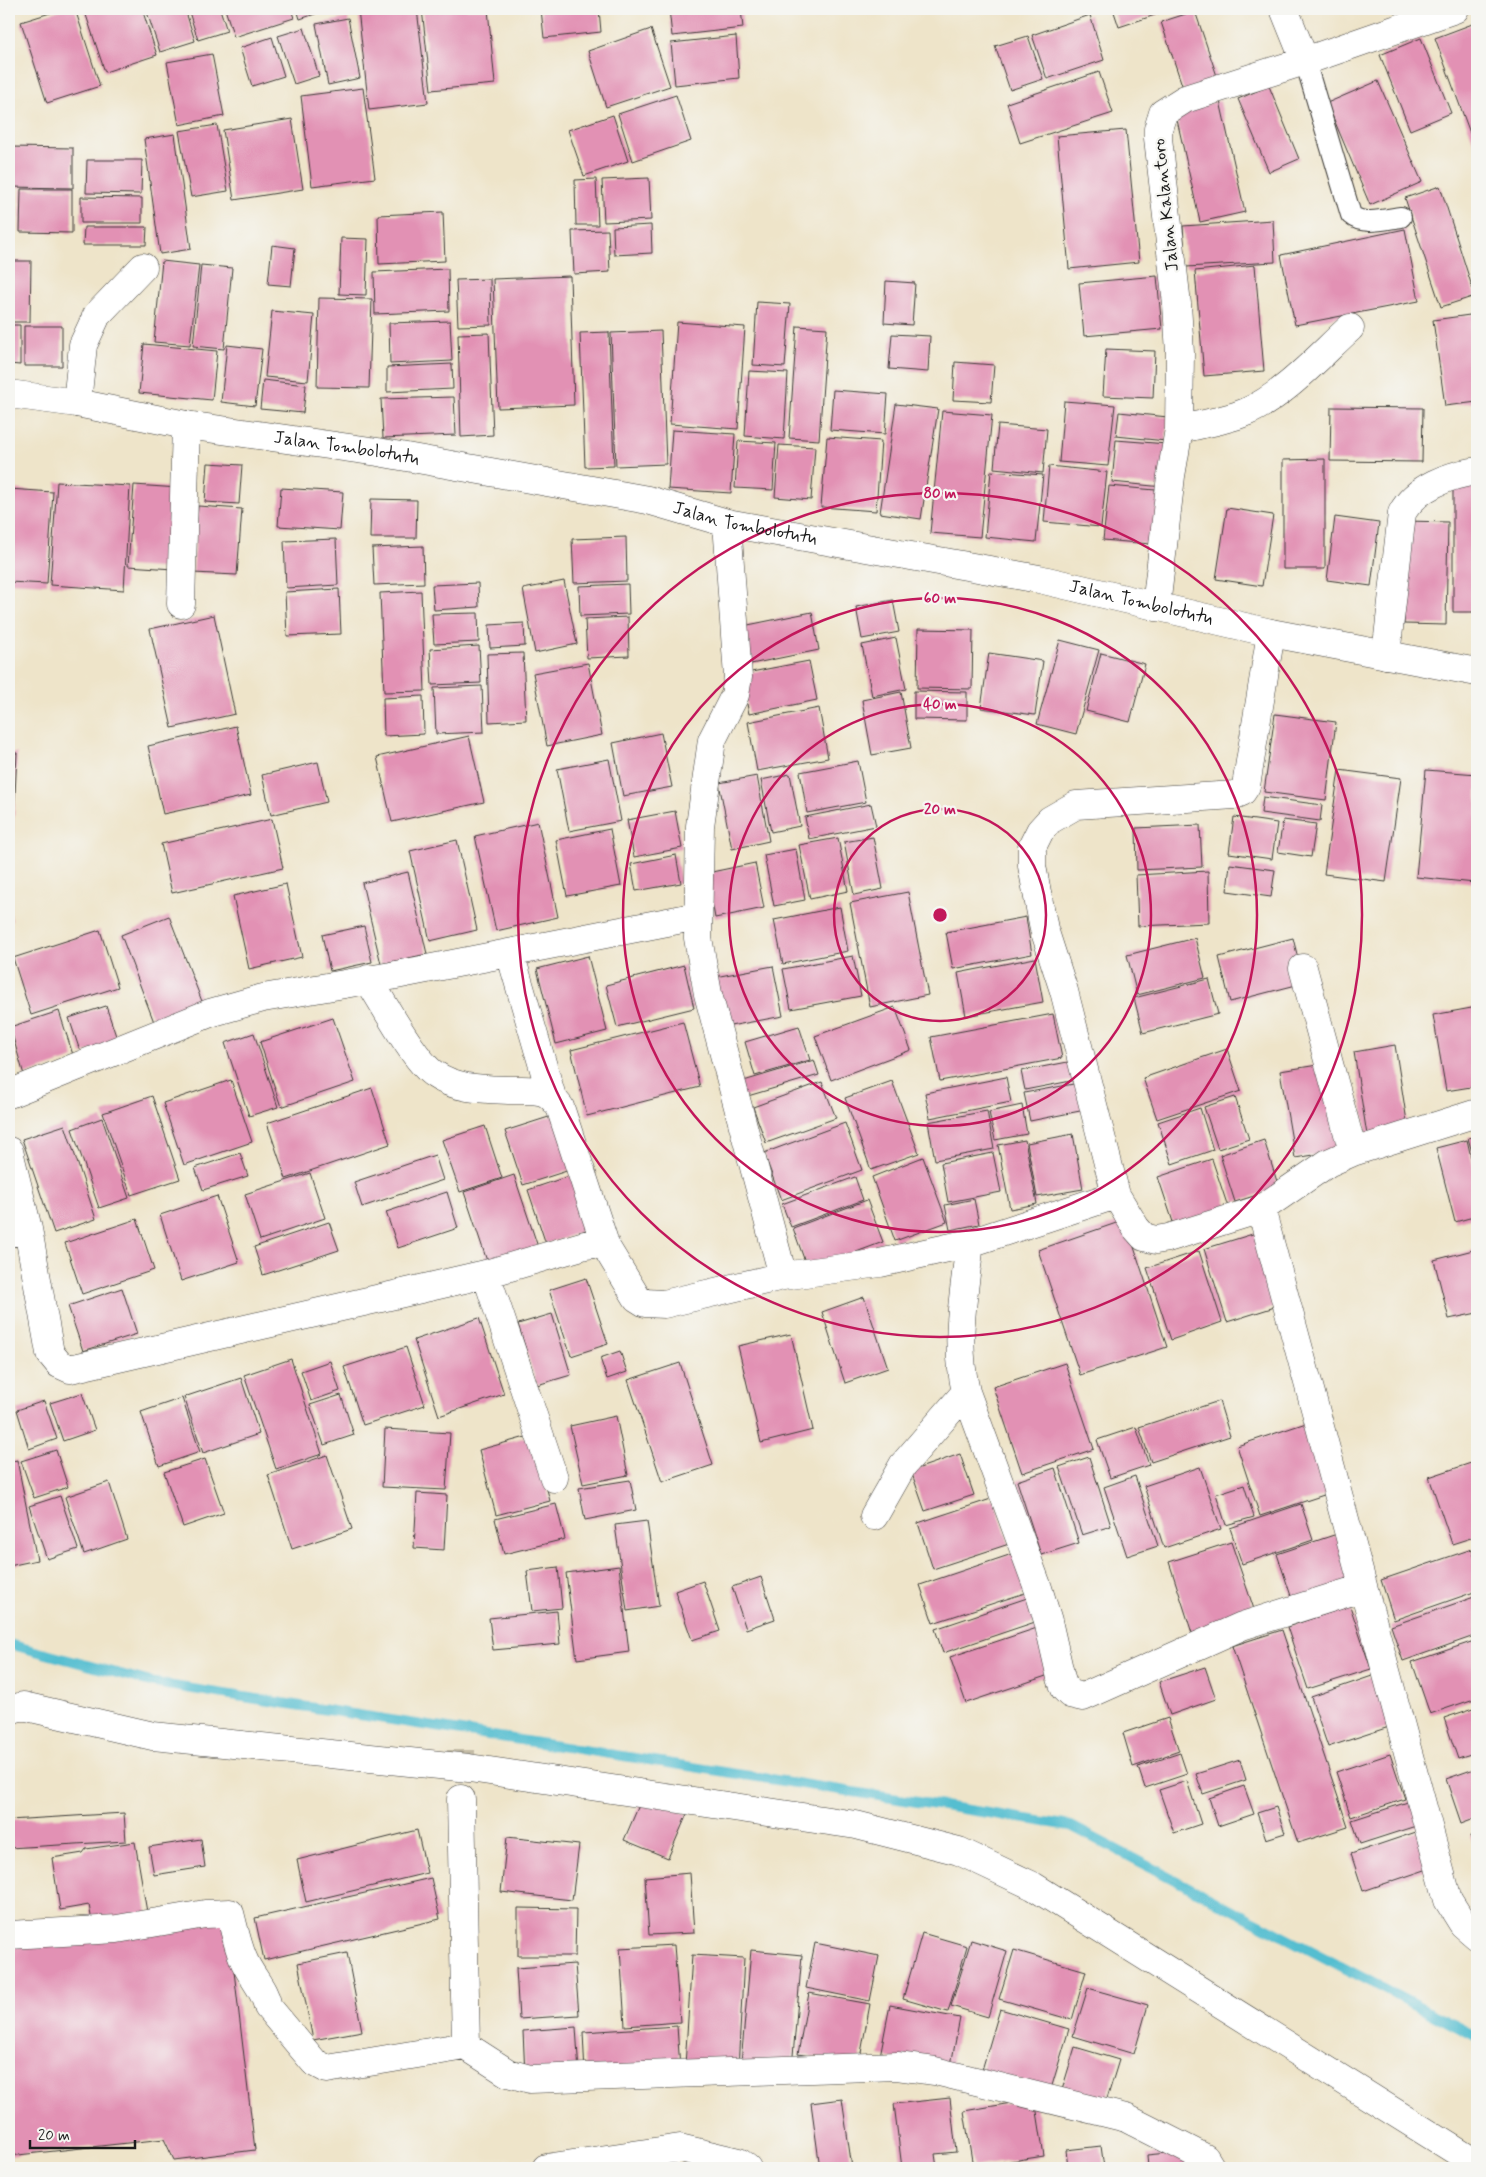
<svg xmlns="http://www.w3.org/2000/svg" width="1486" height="2177" viewBox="0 0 1486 2177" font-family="Mynerve,sans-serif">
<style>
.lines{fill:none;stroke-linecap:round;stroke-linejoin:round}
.stream{stroke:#54bed0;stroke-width:10}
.building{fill:#e291b4}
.minor-tunnel{stroke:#c4bca6;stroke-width:28;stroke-dasharray:28 14;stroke-linecap:butt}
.service-casing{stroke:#3c3a36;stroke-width:22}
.minor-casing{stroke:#3c3a36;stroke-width:29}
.tertiary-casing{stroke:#3c3a36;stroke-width:29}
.service{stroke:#fff;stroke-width:20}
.minor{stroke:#fff;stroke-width:28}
.tertiary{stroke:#fff;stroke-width:28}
.ring{fill:none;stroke:#c2185b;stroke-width:2.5}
.labels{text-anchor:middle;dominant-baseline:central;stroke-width:4.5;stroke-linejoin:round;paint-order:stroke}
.street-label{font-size:18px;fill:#1c1c1c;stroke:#f6f6f2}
.centre{fill:#c2185b;stroke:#f6f6f2;stroke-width:2.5}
.ring-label{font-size:15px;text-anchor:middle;font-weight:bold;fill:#c2185b;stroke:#f6f6f2;stroke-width:4.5;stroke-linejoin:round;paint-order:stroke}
</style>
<rect width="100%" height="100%" fill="#f6f6f2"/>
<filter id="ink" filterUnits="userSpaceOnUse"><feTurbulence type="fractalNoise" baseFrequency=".02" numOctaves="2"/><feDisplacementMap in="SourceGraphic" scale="10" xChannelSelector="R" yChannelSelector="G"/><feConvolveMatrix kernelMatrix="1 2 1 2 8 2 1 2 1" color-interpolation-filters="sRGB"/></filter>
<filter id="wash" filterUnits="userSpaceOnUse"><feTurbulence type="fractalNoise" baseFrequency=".0096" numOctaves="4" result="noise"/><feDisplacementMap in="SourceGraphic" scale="20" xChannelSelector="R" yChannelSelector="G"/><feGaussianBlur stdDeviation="1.12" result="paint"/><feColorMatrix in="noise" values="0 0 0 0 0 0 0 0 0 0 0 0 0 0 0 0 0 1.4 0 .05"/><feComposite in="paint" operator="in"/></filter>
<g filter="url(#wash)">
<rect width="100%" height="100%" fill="#eee4c9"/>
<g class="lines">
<path class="stream" d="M9,1644l145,39 917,143 406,211"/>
</g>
<g id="blocks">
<path class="building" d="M63,9h12l25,77 -53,17 -26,-81z
M94,9h48l15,46 -52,17 -20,-60z
M146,9h39l10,32 -35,11z
M188,9h32l7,22 -29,9z
M225,9h66l3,9 -60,19z
M297,9h33l-30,10z
M358,9h59l11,94 -59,7z
M422,9h66l7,75 -64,6z
M541,9h58l2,23 -57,6z
M669,9h72l2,19 -71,8z
M1113,9h60l-54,18z
M1195,11l23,68 -34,12 -23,-69z
M1090,15l14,45 -57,19 -15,-44z
M348,18l12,60 -32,7 -12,-61z
M1475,23l2,7v122l-42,-114z
M304,28l15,48 -25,8 -16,-48z
M651,29l19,57 -64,21 -18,-56z
M736,36l3,42 -64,7 -4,-42z
M1028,36l15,43 -33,11 -15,-44z
M272,37l12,39 -32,10 -12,-38z
M1421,38l30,75 -41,17 -30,-75z
M212,54l12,62 -45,9 -12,-63z
M1099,72l14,41 -93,30 -13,-40z
M1378,81l44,101 -52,23 -43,-102z
M1269,86l30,73 -30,13 -31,-73z
M363,88l12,90 -63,8 -11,-90z
M676,95l15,46 -58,20 -15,-47z
M1220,101l25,111 -45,10 -25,-111z
M613,115l15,46 -44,15 -16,-46z
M292,119l11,70 -69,11 -11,-70z
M217,125l11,66 -37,6 -12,-66z
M1126,130l13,132 -70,7 -12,-133z
M175,134l16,115 -31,5 -16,-115z
M9,147l64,1v40l-64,-1z
M87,160h55l-1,34 -55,-1z
M649,178l2,42 -47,2 -2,-42z
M596,179l2,46h-22l-1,-45z
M1440,186l35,110 -34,11 -36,-109z
M21,189h51v44l-52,-1z
M81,197l61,1v25h-61z
M443,212l2,49 -66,3 -1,-49z
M1273,220l2,42 -89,5 -3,-41z
M651,225l1,28 -38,2 -1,-28z
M84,227h63l-1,18h-63z
M1405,229l14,72 -124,24 -14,-70z
M608,230l2,42 -36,2 -2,-43z
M341,238l27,1 -2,56 -27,-1z
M272,245l23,3 -4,38 -23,-2z
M9,261h22l-1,61h-21z
M162,261l37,4 -9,80 -36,-3z
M201,265l31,3 -8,81 -31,-3z
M1255,265l9,106 -60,5 -9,-105z
M448,269l1,42 -74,3 -1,-42z
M570,276l4,129 -76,3 -5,-129z
M1157,276l5,53 -78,7 -5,-53z
M490,279l1,46 -33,1 -2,-46z
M886,281l29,2 -3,42 -28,-2z
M319,298l53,1 -3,89 -52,-1z
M757,302l33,2 -5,63 -32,-2z
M272,311l42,4 -6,66 -43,-4z
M1477,314v88l-32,4 -12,-86z
M450,321l2,40 -62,3 -1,-41z
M677,322l68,5 -7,102 -68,-5z
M9,325h11v40l-11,-1z
M24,326h38v40h-38z
M797,326l30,2 -8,112 -30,-2z
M661,331l5,133 -50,2 -5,-133z
M609,332l5,134 -29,1 -5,-134z
M489,333l4,102 -32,2 -3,-103z
M892,334l38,2 -2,36 -39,-3z
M144,344l73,7 -5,49 -73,-7z
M227,345l35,4 -7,57 -34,-4z
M1106,349l49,2 -2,47 -50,-2z
M955,362l39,3 -3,37 -38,-2z
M452,364l1,25 -66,3v-25z
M749,371l39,2 -4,66 -39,-3z
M263,380l43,5 -3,28 -43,-4z
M833,390l55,4 -3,40 -55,-4z
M454,397l2,38 -73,3 -2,-39z
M1064,401l51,4 -7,61 -49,-4z
M896,404l42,5 -17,110 -41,-6z
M1331,407l92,1 -1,54 -92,-1z
M942,411l50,4 -12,122 -50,-4z
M1119,412l49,5 -2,24 -50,-5z
M998,425l49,4 -4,44 -49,-5z
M672,430l63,4 -4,59 -63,-4z
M827,437l54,4 -5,70 -55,-4z
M1116,440l51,4 -4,43 -51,-5z
M738,441l38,2 -3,47 -38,-2z
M779,445l36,2 -4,53 -36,-3z
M1325,459v110h-42v-109z
M208,463l34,2 -3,39 -34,-2z
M1049,466l58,6 -6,55 -57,-5z
M991,471l52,4 -7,67 -51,-5z
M57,482l73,4 -6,104 -74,-5z
M1453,483h24v129h-24z
M134,485l45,3 -6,81 -45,-3z
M1109,486l58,5 -5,54 -59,-5z
M281,488l62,4 -3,38 -62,-4z
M9,489l44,3 -6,92 -38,-2z
M371,499l46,1 -1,38h-46z
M198,506l44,3 -5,66 -44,-2z
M1227,508l46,7 -11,71 -46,-7z
M1335,517l44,6 -8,63 -44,-6z
M1406,521l42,1 -2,103 -42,-1z
M626,537l1,44 -53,2 -2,-44z
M336,539l2,46 -52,3 -2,-47z
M423,546l1,37 -50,2 -2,-37z
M564,581l13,63 -42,9 -12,-64z
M478,583l1,24 -45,3 -2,-25z
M628,584l1,30 -49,2 -1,-30z
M339,589l2,45 -54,2 -2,-44z
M421,591l4,100 -41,1 -4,-99z
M893,600l6,32 -37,7 -6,-32z
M812,612l7,38 -68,14 -8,-38z
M478,613l1,29 -45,2 -2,-30z
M214,615l21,99 -63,14 -22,-99z
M628,617l1,39 -42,2 -2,-39z
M524,623l1,23 -35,2 -1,-23z
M918,629l55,1 -1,59 -55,-1z
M896,638l10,51 -34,7 -10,-51z
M1060,640l39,10 -23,84 -39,-10z
M479,646l2,37 -49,2 -2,-36z
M523,653l3,67 -37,2 -2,-68z
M989,653l54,8 -8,54 -54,-7z
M1101,653l44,11 -15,58 -44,-11z
M809,661l8,39 -68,14 -8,-40z
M588,663l14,72 -55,11 -14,-73z
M482,686l2,46 -48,2 -2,-46z
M914,691l53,1v28l-53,-1z
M901,692l10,56 -39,7 -10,-55z
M423,696l1,38 -40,2 -1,-38z
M819,708l9,50 -71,13 -9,-49z
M1275,714l61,8 -10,78 -62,-8z
M236,726l15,69 -88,19 -15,-68z
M661,733l11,54 -49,9 -10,-53z
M469,736l15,66 -92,20 -15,-65z
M9,753h8l-4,85h-4z
M609,759l12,62 -52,10 -12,-62z
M858,761l8,41 -59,11 -7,-41z
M318,762l9,40 -56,13 -9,-40z
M1339,770l62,8 -15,104 -62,-8z
M1426,770l51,4v83l-2,26 -59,-6z
M790,774l10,52 -29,6 -10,-52z
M757,776l12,65 -37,8 -13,-66z
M1263,797l59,8 -2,16 -59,-8z
M871,804l5,22 -67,13 -4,-22z
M675,811l7,37 -48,9 -7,-37z
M1234,817l43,6 -5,36 -43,-6z
M272,819l11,49 -111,25 -11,-49z
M1283,820l33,4 -5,33 -33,-5z
M538,822l20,95 -62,14 -21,-95z
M1200,825l2,42 -65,3 -1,-42z
M610,829l11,57 -54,10 -11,-56z
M873,837l10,52 -29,6 -10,-53z
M838,838l10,53 -38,8 -11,-54z
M457,840l20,90 -47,11 -20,-90z
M796,849l9,51 -31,6 -10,-51z
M676,855l5,28 -45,8 -5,-27z
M755,863l9,45 -49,10 -8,-45z
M1230,864l45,6 -4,27 -44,-6z
M1208,871l1,52 -71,3 -2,-51z
M408,872l19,82 -46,10 -19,-81z
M286,884l16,73 -53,12 -16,-73z
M908,892l20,103 -58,12 -20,-104z
M840,907l8,44 -65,13 -9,-44z
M9,908l3,13 -3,1z
M169,916l34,88 -49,18 -33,-87z
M1026,917l6,37 -79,15 -7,-37z
M364,926l8,36 -42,9 -8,-36z
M100,930l18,57 -87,28 -18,-57z
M1195,938l10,40 -68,17 -10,-40z
M1293,938l11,45 -74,19 -11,-45z
M1476,945h1v36h-3z
M588,956l19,75 -51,13 -19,-75z
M853,956l8,40 -70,13 -8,-40z
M1035,958l8,44 -77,14 -8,-43z
M684,965l10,43 -77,19 -11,-42z
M773,966l10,50 -58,11 -10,-50z
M1209,979l9,35 -75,19 -9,-35z
M106,1006l12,36 -37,12 -12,-36z
M895,1007l16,43 -80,30 -16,-44z
M1477,1007v79l-31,5 -13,-76z
M59,1011l15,47 -50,17 -14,-48z
M1053,1014l9,44 -122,23 -9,-44z
M333,1018l22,64 -74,25 -21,-65z
M683,1022l17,65 -113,29 -16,-66z
M799,1026l11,34 -55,16 -10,-34z
M254,1033l24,74 -29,9 -24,-73z
M1395,1045l13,83 -41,7 -13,-83z
M1227,1049l14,42 -84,28 -14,-41z
M814,1060l5,15 -78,23 -4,-15z
M1073,1061l3,19 -51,10 -4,-19z
M1324,1064l15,87 -44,7 -15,-87z
M1006,1077l5,25 -81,16 -5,-25z
M231,1080l21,62 -68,23 -21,-62z
M892,1081l27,72 -48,17 -26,-72z
M822,1082l14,36 -70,25 -13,-36z
M1079,1083l6,27 -55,11 -6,-28z
M372,1088l18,56 -104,35 -19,-56z
M152,1096l28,83 -49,16 -28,-82z
M1235,1097l14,42 -31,10 -14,-42z
M1022,1105l5,29 -32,6 -6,-28z
M1200,1108l13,42 -41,14 -14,-42z
M987,1111l7,38 -59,11 -7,-38z
M558,1114l18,54 -53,17 -18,-54z
M102,1118l27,80 -30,10 -27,-79z
M845,1123l17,47 -81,30 -17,-47z
M65,1125l31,94 -42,14 -32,-94z
M485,1126l17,52 -42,14 -18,-52z
M1073,1134l10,55 -46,8 -10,-54z
M1477,1136v34l-9,-32z
M1025,1140l12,64 -27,5 -12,-64z
M1264,1140l15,48 -44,14 -15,-47z
M1467,1140l10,43v33l-22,6 -19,-74z
M240,1153l8,23 -45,14 -8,-22z
M993,1153l8,39 -53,10 -7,-39z
M435,1155l8,25 -81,27 -8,-25z
M923,1157l24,65 -52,19 -23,-64z
M1212,1159l16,48 -54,18 -16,-48z
M310,1173l15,45 -65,22 -15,-46z
M575,1174l17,54 -46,16 -18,-54z
M514,1175l24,72 -50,17 -24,-72z
M855,1177l8,23 -72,27 -9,-23z
M447,1192l11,36 -60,20 -12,-36z
M217,1196l22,66 -58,19 -21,-66z
M974,1199l5,25 -29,6 -5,-25z
M867,1200l16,42 -75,28 -15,-42z
M137,1219l17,51 -72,24 -17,-51z
M1125,1220l42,127 -87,28 -42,-125z
M329,1222l10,28 -76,25 -9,-28z
M1256,1233l22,73 -51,16 -23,-73z
M1477,1249v64l-28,6 -15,-59z
M1199,1251l23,71 -51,18 -24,-72z
M586,1278l22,66 -37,12 -22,-66z
M122,1288l15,46 -54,17 -15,-45z
M864,1297l24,71 -43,15 -23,-71z
M552,1314l19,61 -34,10 -19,-61z
M479,1318l25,76 -65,22 -25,-76z
M791,1334l22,96 -52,13 -23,-97z
M406,1347l19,58 -62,20 -19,-58z
M620,1351l7,21 -20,7 -7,-21z
M291,1359l31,95 -46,15 -32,-94z
M330,1361l10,30 -29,10 -10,-30z
M680,1363l33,102 -51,17 -34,-102z
M1065,1363l29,86 -72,24 -29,-86z
M241,1378l18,56 -56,19 -19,-56z
M82,1393l13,37 -32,11 -13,-38z
M341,1395l13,40 -30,10 -14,-40z
M182,1398l18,54 -41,14 -18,-54z
M44,1401l13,38 -28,10 -12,-39z
M1219,1401l11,35 -79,26 -12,-35z
M616,1416l12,59 -45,9 -13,-58z
M1309,1422l24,70 -73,24 -23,-70z
M1136,1427l13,38 -39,13 -13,-38z
M385,1429l65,4 -4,57 -64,-3z
M533,1435l17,66 -54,14 -17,-65z
M56,1450l12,37 -34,11 -13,-37z
M960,1454l14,41 -49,16 -14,-40z
M327,1455l25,74 -60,20 -24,-74z
M1089,1457l22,69 -29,9 -23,-68z
M205,1459l19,54 -41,14 -19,-55z
M17,1460l20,100 -28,6v-104z
M1477,1461v75l-25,8 -23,-67z
M1200,1467l21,62 -57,19 -20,-62z
M1055,1468l24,75 -38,12 -24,-74z
M1135,1476l23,70 -31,10 -23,-69z
M630,1480l6,30 -51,10 -6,-32z
M109,1482l18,57 -43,15 -19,-57z
M1244,1485l10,32 -28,8 -10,-31z
M417,1493l30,2 -3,55 -30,-2z
M60,1496l18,53 -31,10 -18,-53z
M994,1498l15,46 -76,25 -15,-46z
M556,1504l9,35 -61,15 -9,-35z
M1301,1504l12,36 -71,24 -12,-36z
M647,1521l12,85 -32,5 -12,-86z
M1337,1534l18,55 -60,19 -18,-54z
M1231,1542l24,70 -63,21 -23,-71z
M1472,1549l5,14v28l-83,29 -13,-40z
M1015,1553l13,39 -95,31 -13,-38z
M619,1566l10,86 -52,7 -11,-86z
M558,1567l4,41 -30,3 -5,-40z
M761,1577l14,42 -29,10 -14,-42z
M703,1581l17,50 -28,9 -17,-49z
M1033,1596l8,24 -98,33 -8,-24z
M1477,1596v39l-74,26 -12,-35z
M1350,1606l21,63 -63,20 -21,-62z
M557,1611l3,33 -67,6 -4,-32z
M1037,1628l15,46 -86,29 -16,-46z
M1282,1630l66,197 -50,16 -66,-197z
M1477,1640v58l-47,16 -18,-52z
M1205,1667l11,32 -46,16 -11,-33z
M1375,1675l17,51 -64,21 -17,-50z
M1477,1707v46l-19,6 -14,-41z
M1168,1718l11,33 -46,16 -10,-34z
M1180,1753l7,21 -42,14 -7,-21z
M1390,1754l15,45 -54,18 -15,-45z
M1240,1760l6,20 -43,14 -7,-20z
M1477,1768v49l-16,6 -15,-44z
M1187,1781l14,43 -27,9 -15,-43z
M1244,1786l10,28 -36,12 -9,-28z
M643,1796l44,18 -19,44 -44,-18z
M1414,1800l8,24 -62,20 -8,-24z
M1276,1807l9,26 -19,6 -9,-26z
M124,1813l2,28 -117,7v-28z
M417,1830l10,43 -121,29 -9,-42z
M1419,1831l12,37 -68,23 -12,-37z
M1477,1833v23l-7,-20z
M507,1837l72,8 -7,55 -71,-8z
M201,1839l4,28 -51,8 -5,-28z
M135,1842l13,76 -55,9 -4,-22 -29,5 -8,-52 31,-5 3,-4z
M690,1873l4,60 -45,2 -4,-58z
M431,1878l9,41 -176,41 -9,-42z
M518,1908l58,1 -1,47h-57z
M228,1920l27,230 -81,10 -10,-21 -155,17v-209z
M922,1933l45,13 -19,66 -45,-13z
M971,1940l36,11 -19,66 -37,-11z
M815,1943l64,13 -9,45 -64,-13z
M674,1945l6,77 -55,4 -5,-78z
M751,1950l51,5 -10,112 -51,-4z
M1014,1950l72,21 -14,49 -73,-21z
M347,1953l15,78 -49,9 -15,-77z
M692,1955l52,3 -6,111 -53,-3z
M575,1964l4,51 -60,4 -3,-51z
M1088,1988l60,17 -14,49 -61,-18z
M809,1993l61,11 -11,60 -61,-10z
M890,2005l70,13 -10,52 -70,-14z
M1000,2009l69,20 -18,60 -69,-19z
M677,2026l3,42 -95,7 -2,-43z
M576,2027l3,46 -54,3 -2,-45z
M1075,2047l44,13 -13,42 -44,-12z
M950,2098l6,54 -21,2 2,14h-35l-8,-64z
M842,2099l10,69h-32l-9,-65z
M1035,2099l9,57 -71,11 -9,-56z
M1101,2146l3,22h-36l-2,-18z
M1187,2151l1,17h-40l-1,-13z"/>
</g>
</g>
<g filter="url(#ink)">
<use href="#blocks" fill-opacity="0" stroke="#3c3a36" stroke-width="1"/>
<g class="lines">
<path class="minor-tunnel" d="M461,1750v49"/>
<defs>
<path id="service" d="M1305,61l46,154c12,11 35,4 50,2"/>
<path id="minor" d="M1284,9l21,52
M77,403l6,-58 14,-30 46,-48
M1179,429c23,-5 46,-8 67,-17 38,-16 74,-57 104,-84
M727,523l11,154 -3,18 -23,45 -12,86 -2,112 10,56 75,282
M181,604l5,-179
M1156,607l15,-131 8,-47 1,-76 -3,-49 -19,-166v-9l5,-16 22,-14 120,-38 150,-52
M1271,633l-25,153 -4,6 -7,3 -159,10 -26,15 -10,11 -8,16v19l12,63 20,62 52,204 20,33 8,9 12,3 12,-2 93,-29 67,-46 25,-11 124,-39
M1386,655l16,-142c14,-26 47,-38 75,-42
M510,953l42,144
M1303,968l50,184
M368,979c14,22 47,83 66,95 23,16 51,15 78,16 10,0 22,-1 31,2 8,3 12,9 17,15l46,140
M9,1094l201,-81 53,-15 128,-22 307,-60
M9,1151l19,78 -19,4
M1261,1209l187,691 15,24 14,12
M28,1229l22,124 9,11 11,5 416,-95 99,-29 10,-1 11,3 31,51 8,5 19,1 119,-28 97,-13 90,-20 146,-48
M970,1243c-6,50 -16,99 -4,149l72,196 10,33 13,57 4,11 5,5 13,3 159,-71 120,-38
M486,1274l68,204
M874,1516l29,-51 63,-73
M9,1710l14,-4 130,30 316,32 387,57 103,26 74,35 444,278
M461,1799l5,247
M9,1935l108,-6 88,-15 25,-1c4,15 7,31 13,45 7,18 22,31 25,49l46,55 13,7 139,-23 42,27 22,6 367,-13 38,5 191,47 79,40 6,10
M546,2168l134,-20 59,14 8,6"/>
<g id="tertiary">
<path id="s1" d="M9,394l68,9 109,22 192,27 270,48 79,23 312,56 232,54 206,39"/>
</g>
</defs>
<use href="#service" class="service-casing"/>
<use href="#minor" class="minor-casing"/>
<use href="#tertiary" class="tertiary-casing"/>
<use href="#service" class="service"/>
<use href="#minor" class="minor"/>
<use href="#tertiary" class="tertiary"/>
</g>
</g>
<g class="ring">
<circle cx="940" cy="915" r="106"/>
<circle cx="940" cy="915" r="211"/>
<circle cx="940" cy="915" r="317"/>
<circle cx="940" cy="915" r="422"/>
</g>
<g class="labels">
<g class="street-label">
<text transform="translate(1166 205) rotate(-96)">Jalan Kalantoro</text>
<text stroke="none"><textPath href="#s1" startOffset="342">Jalan Tombolotutu</textPath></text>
<text stroke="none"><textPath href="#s1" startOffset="748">Jalan Tombolotutu</textPath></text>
<text stroke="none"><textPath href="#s1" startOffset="1152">Jalan Tombolotutu</textPath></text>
</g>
</g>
<circle cx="940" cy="915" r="8" class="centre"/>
<g class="ring-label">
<text x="940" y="498">80 m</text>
<text x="940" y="603">60 m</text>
<text x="940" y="709">40 m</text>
<text x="940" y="814">20 m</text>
</g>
<rect width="1486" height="2177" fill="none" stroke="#f6f6f2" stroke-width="30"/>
<path d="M30 2140v8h105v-8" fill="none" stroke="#1c1c1c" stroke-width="2.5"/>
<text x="38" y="2140" font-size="15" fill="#1c1c1c" stroke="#f6f6f2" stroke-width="4" paint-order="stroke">20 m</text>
</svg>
